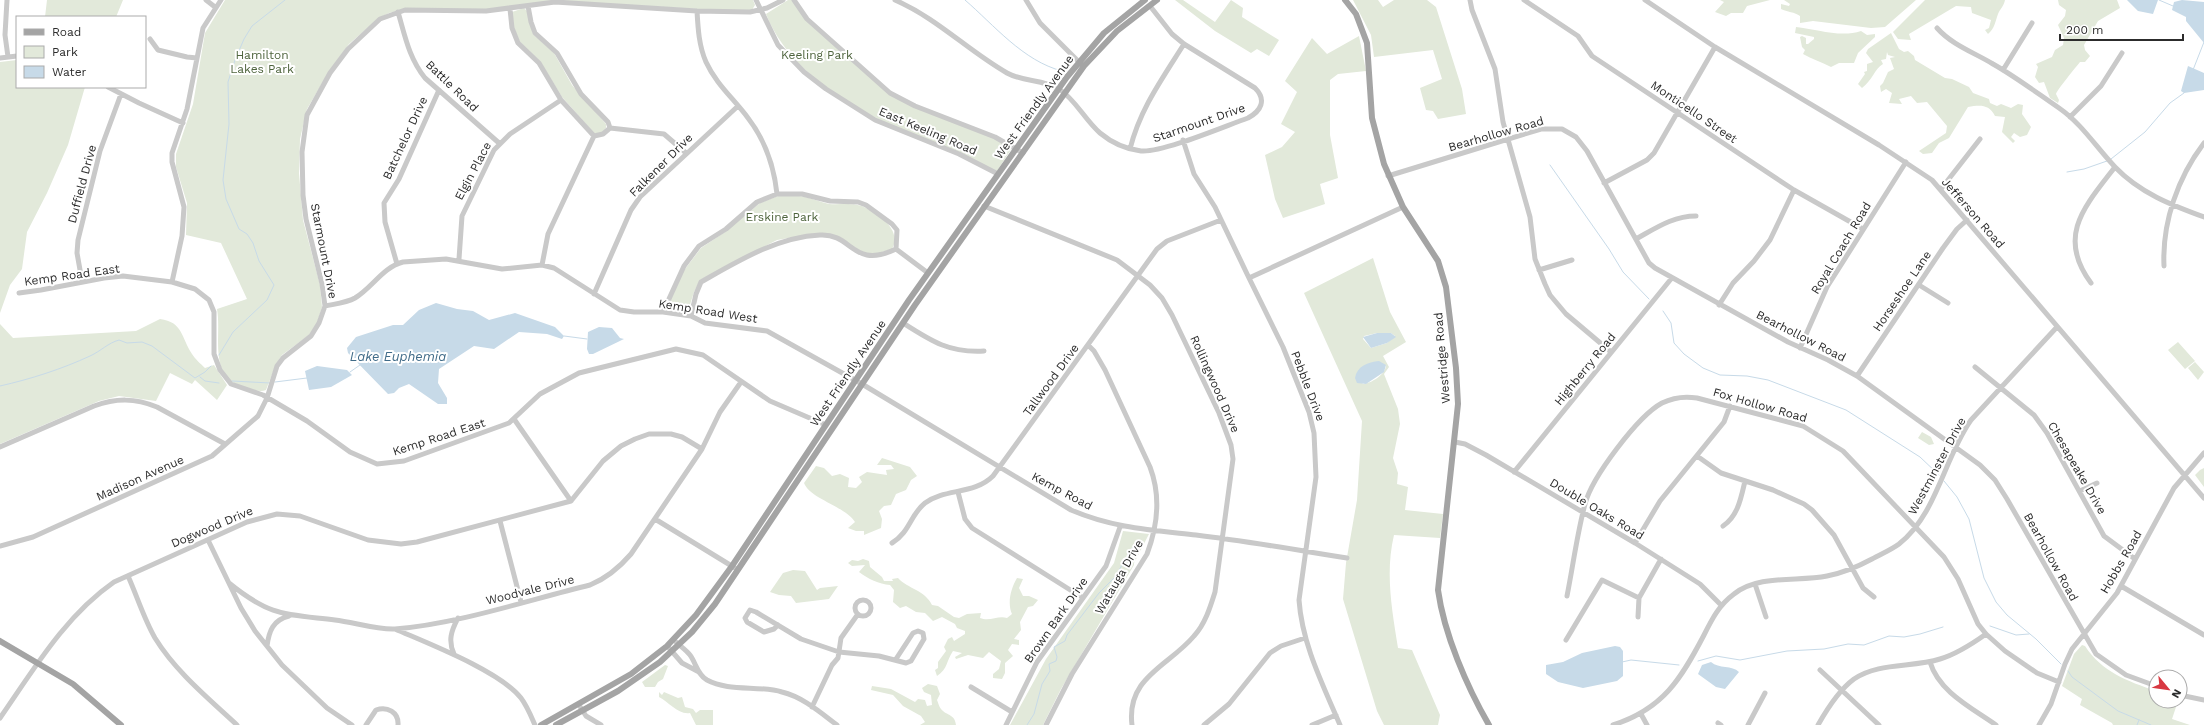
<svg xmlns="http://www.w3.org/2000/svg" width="2204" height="725" viewBox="0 0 2204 725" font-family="'Work Sans',sans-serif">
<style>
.green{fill:#e2e9da;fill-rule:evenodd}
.water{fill:#c7dae8}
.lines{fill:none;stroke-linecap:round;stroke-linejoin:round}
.stream{stroke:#c7dae8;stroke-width:1}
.minor{stroke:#c9c9c9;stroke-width:5}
.major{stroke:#a4a4a4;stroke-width:6}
.labels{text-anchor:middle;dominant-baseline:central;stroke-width:4;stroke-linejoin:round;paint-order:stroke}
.park-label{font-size:12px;fill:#4e643d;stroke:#fff}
.street-label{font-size:12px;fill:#2c2c2c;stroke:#fff}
.water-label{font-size:13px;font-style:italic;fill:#406b88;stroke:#fff}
</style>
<rect width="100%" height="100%" fill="#fff"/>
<path class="green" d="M47,0h76l-7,17h-71z
M225,0h528l2,5 -3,5 -21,1 -151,-9 -93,7h-82l-16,4 -10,5 -30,26 -21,29 -21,36 -7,30 -1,34 4,47 17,65 2,22 -5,16 -8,12 -27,20 -6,9 -10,26c-6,3 -14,-1 -21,-2 -38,-10 -23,-52 -28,-79l30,-10 -26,-56 -35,-8 1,-32 -11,-36v-13l17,-50 12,-71z
M788,0h5l14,21 83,74 99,41 23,12 -15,23c-78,-34 -197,-71 -231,-157z
M1175,0h8l32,22 16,-22 12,8 -1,9 37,23 -10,16 -12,-7 -6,4 -36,-22z
M1353,0h25l5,7 11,-7h33l9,7 26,82 4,25 -28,5 -5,-8 -7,-1 -6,-22 22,-9 -9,-29 -59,7 -3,-22z
M1720,0h50l-23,6 -4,7h-12l-5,3 -11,-4 9,-10z
M1784,0h132l-31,27 -14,1 -58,-7 -13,2v-7c-5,-4 -13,-4 -19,-7v-5l8,2 1,-2z
M1925,0h80c-1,6 -5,9 -7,14 -3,8 -3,14 -10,20l-3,-4 4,-2 2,-8 -19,-7 -1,-6 -15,-1 -47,28 2,6 -13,-1 -5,-7z
M2058,0h59l3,8 -22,13 -14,24 1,5 5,6 -5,6h-5c-4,5 -23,28 -24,32l3,6 -1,3 -8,-5 -6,-16 -5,1 -4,-6 3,-10 -2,-3 16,-7 3,-7 8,-5 1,-7 -6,-13 7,-9 1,-6 -7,-5z
M524,8l3,3 6,23 21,19 18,32 34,39v4l-4,5h-8l-32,-36 -22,-36 -20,-19 -6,-14 -2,-16z
M1796,27c20,2 45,11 65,4l6,4 8,-1v3l-17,16 -4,10h-15l-8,4c-10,-5 -19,-8 -28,-13l2,-4 -3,-3 -2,-10 2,-1 4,2v6h2l6,-5v-2l-19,-4z
M1891,33l8,16 5,3 4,-1 6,5 1,4 30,18 7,1 17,8 4,6 16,6 1,4 7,3 4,-2 10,4 7,-4 5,1 -1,9 9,13 -4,8 -7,2 -6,-4 -3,4 4,4 -2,2 -11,-11 3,-15 -10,-1c-6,-12 -15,-11 -27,-9l-19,31 -10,5 -7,10 -9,1 -4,-3 27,-18 1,-7 -20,-24 -10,1 -6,-7 -12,3 3,5 -13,-1 3,-10 -6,-4 -5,3 -1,-6 3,-3 5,-11 6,-3 -4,-11 5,-1 -7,-2 -1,-3 -1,7 -5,1 2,4c-8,4 -11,17 -21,24l-4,-4 7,-10 -1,-2 3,-1v-7l6,-2 -7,-9 2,-4z
M1359,36l7,35 -28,3 -8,6v55l8,43 -18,6 5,20 -42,14 -8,-19 -10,-44 17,-8 13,-15 -14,-8 16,-32 -12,-11 27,-43 15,16z
M17,60v27h68l-17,58 -21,48 -20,39 -5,37 -12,16 -10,28v-251z
M778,196c7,0 14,-1 21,0 11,1 20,6 30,8 12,1 26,-2 37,4 15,7 36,23 26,41l-13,4 -13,1 -34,-20 -14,-1 -41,7 -77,40 -6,12 -6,19 -22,-3 16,-35 19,-25 24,-16 35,-29z
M1373,258l17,54 16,30 -23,14 6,11 -5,7 14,35 2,15 -7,34 5,15 -1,11 11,3 -3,23 38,4 -3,24 -46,-3c-9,38 -2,75 4,113l14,2 28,65 -2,10h-54l-7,-14 -34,-112 3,-36 11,-63 5,-79 -58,-128zM1377,333h14l4,3 -8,7 -16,5 -8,-9 1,-3zM1386,365c0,9 -15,19 -24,19z
M160,319c23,3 21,18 32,35 3,5 9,10 13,14l9,-3 13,20 -10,15 -22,-20 -3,4 -22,-11 -14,28 -37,-5 -20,5 -99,43v-120l13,14 123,-7z
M2178,342l17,19 -10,8 -17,-19z
M2195,362l9,10 -6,8 -10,-12z
M1922,432l9,5 3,7 -5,1 -11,-7z
M882,458l28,9 7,9 -6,4 -5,10 -10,4 -5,11 -7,1 -5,5 3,8 -1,9 -17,7v-4h-8l-8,-3 7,-6c-10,-16 -45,-23 -51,-39l12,-17 8,2 8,8 8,-2 9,4 -1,9 8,1 6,-6 -3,-5 8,-5 20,3 -1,-5 8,-1 -3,-4h-14z
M2204,468v19l-9,-12 5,-5z
M1123,531l26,3 -15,29v2l-73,124 -18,36h-33l36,-66 68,-96z
M863,559l6,2 1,6 12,10 2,4h9l-1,-2 6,-1c10,11 27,12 34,27l6,1 16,11 5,1 8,-4 14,-1 -1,5c10,4 18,-3 27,0l5,-4c-5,-11 -1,-26 5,-36l6,1 -4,9 4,8h6l9,4 -5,6 -5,1 -8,15 1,8 -7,9 5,1v5l-7,-1 -4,6 5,6 -8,7v10l-3,6 -9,-1v-4l6,-5 2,-8 -12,-9 -6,6 -15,-3 -12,4 -1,-2 7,-4 -9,-2c-7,10 -5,18 -16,25l-2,-6 3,-2v-6l8,-11 -2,-4 4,-8 4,-2 2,4 11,-7v-3l-8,-3 -2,-4 -13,-7 -9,4 -8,-8 -9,-1 -10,-6 -6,2 -7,-6 1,-12 -4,-5c-11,-1 -22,-6 -31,-13l6,-7 -13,1 -4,-3 4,-3 6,1z
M793,570l12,1 12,19 3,-2 18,-2 -9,13 -33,4 -5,-7 -12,-1 -9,-3 13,-19z
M2082,645l3,1c17,26 42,35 71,45v10h22l-6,18 18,6h-77l-1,-2 -32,-18 2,-6 -20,-13 12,-32z
M665,665l3,1 -5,13 -5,3 -3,5h-10l-3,-5z
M928,684l9,2 3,8 -3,6c1,2 2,7 4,9 6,7 14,5 15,16h-36l5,-3 -4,-6 -18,-10 -10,-11 -22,-5 1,-4 19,3 24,13 3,-3 7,1 2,6 5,-1 -1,-10 -7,-3 -2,-4z
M659,692l3,3 2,-3 14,6 4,-1 3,10 8,2 3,4 4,-3h13v15h-17l-6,-12c-12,2 -21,-11 -31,-16z"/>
<path class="water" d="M2127,0h31l-5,14 -15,-3z
M2182,0l22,2v41l-18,-22v-4l-14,-7 2,-8z
M2188,66l16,7v17l-20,3 -3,-2z
M436,303l21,6 16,2 16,9 26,-7 40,14 9,9 -2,3 -15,-5 -28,-2 -25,17 -20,-3 -35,23 -1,14 9,15v6h-9l-29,-20 -10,4 -5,5 -6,1 -40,-41 -1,-5 9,-11 37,-12h10l16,-15z
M599,327l13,1 8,10 4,1 -31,15h-4l-2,-5 1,-17z
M1377,333h14l5,4 -9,6 -16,5 -8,-11z
M1379,361l7,4 -2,7 -18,12 -9,-1 -2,-5c2,-12 13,-16 24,-17z
M317,366l30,4 5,5 -21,12 -22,3 -4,-19z
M1615,646l5,1 3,4v25l-6,5 -34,7 -25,-6 -12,-8v-9l17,-3 19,-9z
M1711,662c8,7 21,3 28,10l-14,17 -9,-2 -18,-13 4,-9z"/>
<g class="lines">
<path class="stream" d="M965,0c29,25 58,61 97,71
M2159,0l14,6
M2193,70l11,-28
M2111,159l34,-27 25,-29 14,-10
M1550,165l59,84 14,23 26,27
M2067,172l17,-3 23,-8
M1663,311l8,12 3,20 10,11 19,14 17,7 27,1 21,4 78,30 74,47 19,18
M564,336l23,3
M219,355l14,-23 34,-32 7,-15 -15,-24 -6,-18 -6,-9 -8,-5 -13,-30 -3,-19 6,-56 -1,-42 7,-22 9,-21 8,-13 33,-26
M350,372l10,-7
M200,377l5,4 14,2
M232,381l38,2
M275,382l32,-4
M0,386c31,-7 62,-17 90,-30 11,-5 18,-13 29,-16l8,3 15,-1 10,4 43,32 10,-6 6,-6
M1944,481l13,16 12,22 15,59 12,24 11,13 29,24 25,25
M1990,626l26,9 13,-1
M1698,661l18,-5 24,4 47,-9 37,-2 24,-5 16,1 25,-9 15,1 16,-3 23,-7
M1622,662l9,-2 48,5
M2068,671l4,6 46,34 33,14
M1027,725l7,-11 8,-30 8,-13 -1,-7 7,-3 1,-4 -3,-10 11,-6 2,-6 32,-42 16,-16 17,-29 5,-5
M2137,725l2,-5"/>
<path class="minor" d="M7,0l-2,35 3,22
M206,0l9,7
M756,0l22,45 26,27 22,17 49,31 84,34 39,20
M794,0l13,19 83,74 25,13 80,31 28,16
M895,0c43,19 72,50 112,73 16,9 36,6 52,16 16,10 26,31 41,44 12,10 25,16 41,18 21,2 84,-25 107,-33 13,-7 19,-18 7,-30l-71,-44 -12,-10 -22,-28
M1026,0l14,23 39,39
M1470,0l2,10 23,59 8,53 27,95 5,42 10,25 5,11 16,19 45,38
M1524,0l54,36 14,20 202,134 69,39
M1645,0l70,47 164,98 53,35 272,318
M528,6l3,16 4,11 22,20 24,41 27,28 2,6
M510,9l2,19 6,15 21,20 22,37 33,36
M697,11c1,18 2,35 9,51 10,22 28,37 42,56 17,22 26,48 29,76
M398,12c7,24 11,46 27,66l74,65
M1937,28c15,17 38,25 56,36 23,13 44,29 66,44 23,16 37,39 56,59 25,26 56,38 89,50
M150,39l8,11 29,7 10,1
M0,58l17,-2
M2003,70l29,-47
M108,87l31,16 44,20
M2070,117l31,-31 21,-33
M610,128l54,6 22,19
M594,136l9,-2 7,-6
M1183,140l11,34 21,33 34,71 34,69 26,65 5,21 2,44 -17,123c3,44 24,85 41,125
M1130,149c10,-40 32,-70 54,-105
M1388,176l153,-47h21l14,8 11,14 62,112 6,5 133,74 40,18 29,16 123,89 15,15 12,19 89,155 30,21 30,11
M1604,183l43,-23 7,-7 61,-106
M1941,189l39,-50
M984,206l133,54 33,25 12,13 10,17 47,98 12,32 2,14 -18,133c-5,16 -10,32 -21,44 -25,30 -68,41 -62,89
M1636,239c20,-11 37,-23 60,-23
M896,249l32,24
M459,259l3,-43 32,-66 16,-16 51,-34
M397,264l-12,-42 -1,-19 15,-24 40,-89
M542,265l6,-31 46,-98
M2164,266c-2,-44 14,-89 40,-123
M1539,270l33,-10
M1249,278l154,-71
M82,281l-5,-28 1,-13 22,-89 21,-57
M172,282l10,-46 2,-29 -12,-45v-9l15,-44 16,-81 18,-28
M2091,283c-35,-47 -6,-77 24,-116
M1919,285l29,18
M19,293l22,-3 63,-12 19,-2 49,6 23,7 14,11 5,12v42l6,16 11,14 32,11 44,26 43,31 27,12 27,-3 105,-38 31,-29 39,-21 97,-24 27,6 67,46 56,24
M594,294l37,-84 9,-13 98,-91
M1719,305l14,-22 21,-22 16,-21 24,-50
M325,306c9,-2 21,-3 30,-8 17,-10 28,-31 48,-36l43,-3 56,10 40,-4 12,3 66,42 14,2h29l28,4 14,7 62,8 95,53 209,126c42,18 80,20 125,25 50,6 101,15 151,23
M663,312l21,-46 15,-20 27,-17 31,-27 20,-8h25l28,7 28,1 8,3 26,19 5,6 -1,19
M691,316l5,-22 5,-12c37,-21 76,-45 119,-47 33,-2 32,35 76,14
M903,323c28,18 46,30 81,28
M1800,348l27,-61 79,-125
M1975,367l59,48 13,18 57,103 31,23
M1857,376l86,-128 14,-19 10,-9
M514,419l57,82
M1455,442l10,2 21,11 149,88 65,41 21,21
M0,447l94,-41c22,-8 41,-8 63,1l68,37
M1697,456l24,17 52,17 31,14 8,6 22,25 29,53 11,9
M1514,472l157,-193
M2080,491l17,-8
M958,492l7,27 7,9 111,70
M655,519l80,49
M500,521l21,81
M1723,526c15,-10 18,-28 22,-45
M208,540l33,68 14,23 27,34 45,43 25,17
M892,543c18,-11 18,-28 33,-40 20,-15 49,-8 68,-27l164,-227 10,-8 54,-21
M1635,543l25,-42 64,-79 6,-16
M0,546l33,-9 179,-81 46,-40 9,-18 10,-32 6,-8 28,-22 8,-13 6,-17 -3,-22 -16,-65 -3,-24 -1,-43 5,-37 23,-42 18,-24 32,-30 25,-9 81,1 69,-9 142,9 53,1 17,-4 16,-8
M128,576c9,20 16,43 27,62 21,34 53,60 82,87
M229,583c42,34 56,31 106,37 18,2 42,10 60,9 63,-5 133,-29 195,-44 17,-7 29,-17 41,-31l71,-105 18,-37 21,-30
M1755,584l11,33
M2121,586l83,49
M1567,596c6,-30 10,-62 18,-92 7,-27 53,-88 77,-101 10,-5 23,-7 35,-5l106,28 40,25 101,106 14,22 20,45 8,10 19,17 32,22 22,9
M855 608a8 8 0 1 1 16 0a8 8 0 1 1-16 0Z
M1638,617l1,-19 22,-39
M778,625l-4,4 -10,3 -17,-10 -2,-4 5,-8 6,2 45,27 38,13 40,4 27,7 5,-2 13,-22 -1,-6 -5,-2 -5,2 -17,26
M395,629c32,14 105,42 126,69 6,8 10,18 14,27
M1566,640l36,-60 37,18
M676,642c4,4 10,8 14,13 6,8 7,19 17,25 22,12 51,5 75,12 21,5 39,21 55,33
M267,646c2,-15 6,-26 22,-30
M669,648l13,15 17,9
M454,654c-6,-13 -3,-23 4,-36
M1930,662c9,30 42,46 66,63
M1820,670l59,55
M971,687l41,25
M2180,695l24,5
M579,705l7,11 15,9
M812,707l20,-42 6,-7 3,-20 17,-24
M1641,714l6,11
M0,718c34,-49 65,-102 114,-136l133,-60 30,-8 23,2 68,24 33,4 16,-2 154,-41 32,-40 18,-15 14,-7 14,-5h22l11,3 20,12
M1718,723l3,2
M366,725l10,-15c11,-4 23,2 22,15
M1006,725l31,-63 69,-96 14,-39
M1046,725l26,-51 75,-120c11,-29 14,-58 3,-87l-45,-97 -11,-19 -6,-6
M1204,725l25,-21 41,-51 11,-7 24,-8
M1312,725l24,-10
M1613,725c50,-16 68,-46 91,-90 8,-16 15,-30 30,-41 25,-20 64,-12 93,-18 16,-3 32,-10 45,-17 9,-5 19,-9 27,-15 38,-30 45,-86 72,-124l86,-93
M1748,725l17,-32
M1818,725c9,-16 21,-35 36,-46 25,-17 58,-11 86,-20 17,-5 32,-15 46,-25
M2039,725l12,-21 14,-40 7,-15 45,-56 57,-105 30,-35"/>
<path class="major" d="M1345,0l11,14 11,29 5,75 12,46 19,43 35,54 8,26 10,81 2,36 -20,186c6,44 29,97 51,135
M0,641l73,43 48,41
M541,725l90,-51 36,-28 29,-31 36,-49 177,-266 158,-223 37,-44 41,-33
M556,725l62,-34 42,-29 32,-30 23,-28 200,-299 169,-239 33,-35 40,-31"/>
</g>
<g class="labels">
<g class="park-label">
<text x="262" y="55">Hamilton<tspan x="262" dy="14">Lakes Park</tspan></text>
<text x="817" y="55">Keeling Park</text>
<text x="782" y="217">Erskine Park</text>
</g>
<g class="street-label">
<text transform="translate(452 86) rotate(44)">Battle Road</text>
<text transform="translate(1034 107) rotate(-54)">West Friendly Avenue</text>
<text transform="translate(1694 112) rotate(34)">Monticello Street</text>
<text transform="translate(1199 123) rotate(-19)">Starmount Drive</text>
<text transform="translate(928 131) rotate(23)">East Keeling Road</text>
<text transform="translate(1496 134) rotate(-16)">Bearhollow Road</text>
<text transform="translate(405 138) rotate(-65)">Batchelor Drive</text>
<text transform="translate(661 165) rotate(-45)">Falkener Drive</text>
<text transform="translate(473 171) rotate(-62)">Elgin Place</text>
<text transform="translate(82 184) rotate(-75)">Duffield Drive</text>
<text transform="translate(1973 213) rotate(49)">Jefferson Road</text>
<text transform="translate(1841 248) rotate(-59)">Royal Coach Road</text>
<text transform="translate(324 251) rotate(79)">Starmount Drive</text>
<text transform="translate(72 275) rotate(-8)">Kemp Road East</text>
<text transform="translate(1902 291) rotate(-56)">Horseshoe Lane</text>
<text transform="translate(708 311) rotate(9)">Kemp Road West</text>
<text transform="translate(1801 336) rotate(27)">Bearhollow Road</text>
<text transform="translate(1442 358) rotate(-95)">Westridge Road</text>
<text transform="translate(1585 369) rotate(-51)">Highberry Road</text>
<text transform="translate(848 373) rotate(-56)">West Friendly Avenue</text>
<text transform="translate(1051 380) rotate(-54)">Tallwood Drive</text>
<text transform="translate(1215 384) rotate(66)">Rollingwood Drive</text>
<text transform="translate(1308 386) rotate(69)">Pebble Drive</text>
<text transform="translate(1760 405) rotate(16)">Fox Hollow Road</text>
<text transform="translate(439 437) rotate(-18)">Kemp Road East</text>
<text transform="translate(1937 466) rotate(-62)">Westminster Drive</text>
<text transform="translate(2077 468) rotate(60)">Chesapeake Drive</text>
<text transform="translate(140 478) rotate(-24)">Madison Avenue</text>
<text transform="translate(1062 491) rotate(28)">Kemp Road</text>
<text transform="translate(1597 509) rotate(31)">Double Oaks Road</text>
<text transform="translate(212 527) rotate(-23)">Dogwood Drive</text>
<text transform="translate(2051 557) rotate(61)">Bearhollow Road</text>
<text transform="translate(2121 562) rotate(-60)">Hobbs Road</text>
<text transform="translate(1119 577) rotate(-60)">Watauga Drive</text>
<text transform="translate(530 590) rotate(-14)">Woodvale Drive</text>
<text transform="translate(1056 620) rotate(-55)">Brown Bark Drive</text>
</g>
<g class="water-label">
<text x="398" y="356">Lake Euphemia</text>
</g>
</g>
<rect x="16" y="16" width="130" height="72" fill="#ffffff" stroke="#ababab"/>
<rect x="24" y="29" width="20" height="6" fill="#a4a4a4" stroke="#ababab"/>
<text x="52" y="36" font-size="12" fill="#2c2c2c">Road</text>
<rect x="24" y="46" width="20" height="12" fill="#e2e9da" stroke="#ababab"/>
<text x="52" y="56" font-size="12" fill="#2c2c2c">Park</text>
<rect x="24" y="66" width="20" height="12" fill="#c7dae8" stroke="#ababab"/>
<text x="52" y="76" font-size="12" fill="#2c2c2c">Water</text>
<g transform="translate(2168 689) rotate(119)"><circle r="19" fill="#ffffff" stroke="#ababab"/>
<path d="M0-3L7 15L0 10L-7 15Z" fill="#d83841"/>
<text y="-6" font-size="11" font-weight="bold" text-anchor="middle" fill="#2c2c2c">N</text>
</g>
<path d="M2060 34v6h123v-6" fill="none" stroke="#2c2c2c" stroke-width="2"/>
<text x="2066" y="34" font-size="12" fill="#2c2c2c" stroke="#ffffff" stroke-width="3" paint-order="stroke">200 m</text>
</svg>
